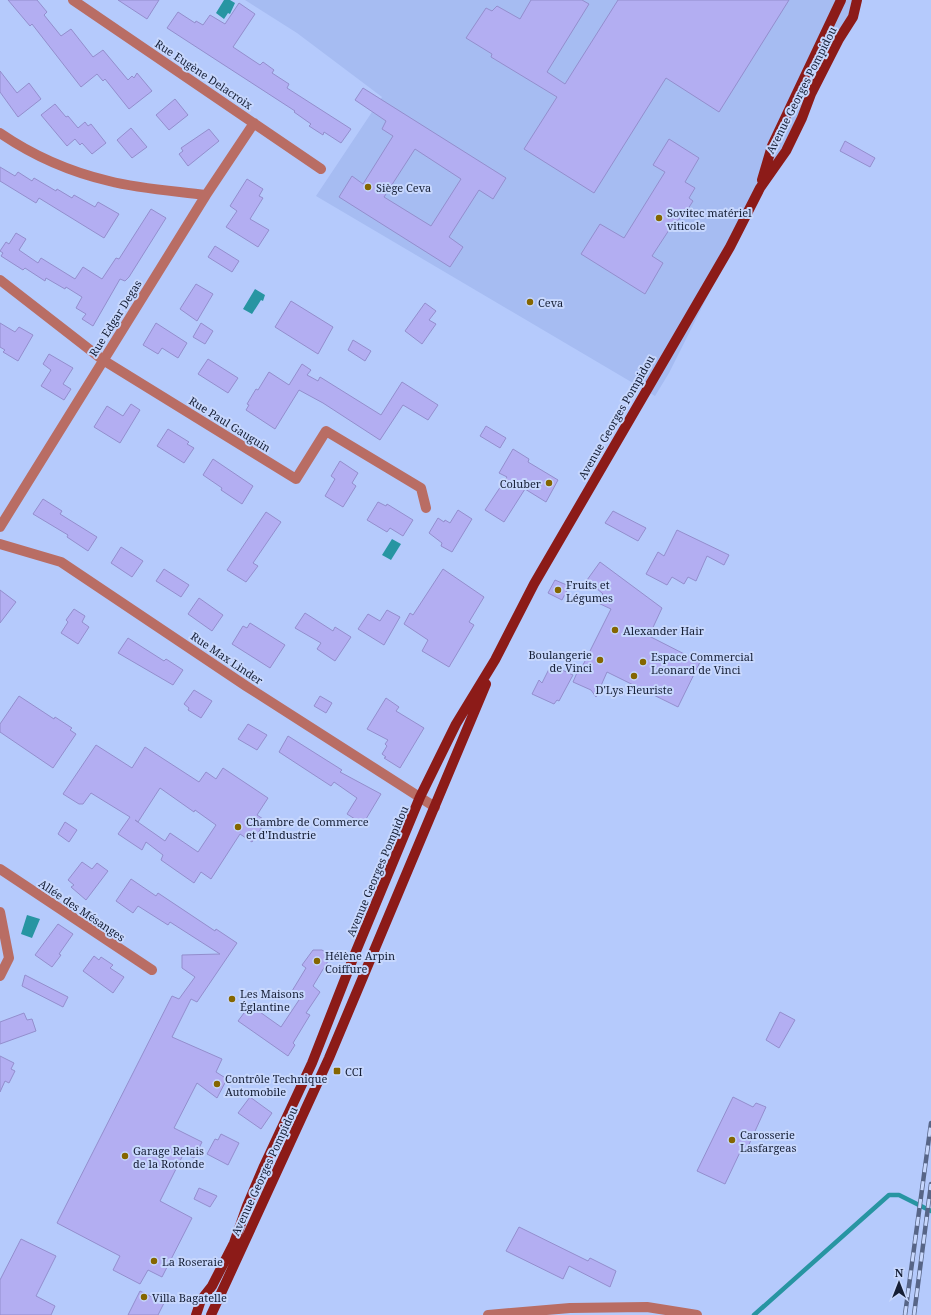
<svg xmlns="http://www.w3.org/2000/svg" width="931" height="1315" viewBox="0 0 931 1315" font-family="'Noto Serif',serif">
<style>
.built{fill:#a6bcf2}
.water{fill:#2795a2}
.lines{fill:none;stroke-linecap:round;stroke-linejoin:round}
.stream{stroke:#2795a2;stroke-width:4.5}
.building{fill:#b3aef2;stroke:#938ecd;fill-rule:evenodd}
.minor{stroke:#b96d64;stroke-width:10}
.primary{stroke:#8c1b18;stroke-width:10}
.rail-casing{stroke:#576587;stroke-width:4.5}
.rail{stroke:#c7d7fd;stroke-width:3;stroke-dasharray:9;stroke-linecap:butt}
.poi-dot{fill:#856600;stroke:#c7d7fd;stroke-width:1.5}
.labels{text-anchor:middle;dominant-baseline:central;stroke-width:4;stroke-linejoin:round;paint-order:stroke}
.street-label{font-size:11px;fill:#161f36;stroke:#c7d7fd}
.poi-label{font-size:11px;fill:#161f36;stroke:#c7d7fd;text-anchor:start}
</style>
<rect width="100%" height="100%" fill="#b5cafc"/>
<path class="built" d="M245,0h611l-187,373 -14,23 -339,-200 66,-99 -85,-64z"/>
<path class="water" d="M224,0h6l5,3 -5,11 -2,-1 -4,6 -8,-6z
M255,289l10,6 -2,6 -2,-1 -9,14 -9,-5z
M392,539l9,5 -10,16 -9,-5z
M27,915l13,4 -8,19 -11,-4z"/>
<g class="lines">
<path class="stream" d="M754,1315l135,-120h10l32,16"/>
</g>
<path class="building" d="M8,0h29l10,12 -3,3 17,21 10,-7 22,28 10,-7 25,30 4,-4 2,2 3,-5 15,18 -23,18 -24,-30 -2,2 -6,-7 -16,13 -49,-63 -2,2z
M118,0h41l-12,19z
M531,0h51l7,4 -42,68 18,12 53,-84h171l-70,112 -53,-34 -72,115 -70,-44 33,-52 -66,-40 1,-3 -26,-16 20,-30 6,3 5,-5 23,13z
M239,3l16,11 -22,33 27,18 3,-3 11,8 -2,3 17,11 -2,4 64,41 -10,14 -17,-11 -1,3 -14,-9 2,-2 -17,-12 1,-1 -128,-83 11,-16 17,11 1,-2 7,4 7,-10 15,9z
M0,71l17,22 12,-10 12,16 -23,18 -18,-25z
M363,88l143,90 -13,21 -14,-9 -30,47 14,10 -13,20 -111,-70 13,-21 11,8 30,-48 -11,-7 4,-8 -31,-21zM415,149l46,30 -30,47 -47,-29z
M175,99l13,16 -19,15 -13,-15z
M55,104l11,13 2,-1 10,12 7,-6 3,4 3,-2 15,19 -14,11 -10,-11 -2,2 -5,-6 -8,7 -26,-31z
M131,128l16,19 -15,11 -15,-18z
M209,129l10,12 -31,25 -9,-12 4,-3 -2,-3z
M669,139l30,19 -14,24 10,6 -6,10 4,3 -7,11 -17,18 -17,26 11,7 -18,31 -64,-40 19,-30 24,14 41,-66 -12,-7z
M845,141l30,17 -5,9 -30,-16z
M0,167l15,9 3,-4 14,9 2,-3 22,13 1,-2 15,9 2,-3 21,12 3,-5 21,12 -15,24 -65,-40 -3,5 -36,-22z
M247,179l16,10 -4,7 4,2 -13,21 19,11 -11,17 -32,-20 11,-16 -7,-5z
M151,209l15,9 -37,59 -4,4 -5,-2 -27,47 -11,-7 4,-5 -10,-6 6,-11 -16,-10 -1,2 -19,-11 -1,3 -20,-13 -2,2 -22,-14 2,-3 -3,-2 6,-9 3,2 7,-11 10,6 -7,11 19,13 3,-5 34,21 8,-12 19,12 14,-21 3,1z
M215,246l24,15 -7,11 -24,-15z
M196,284l17,10 -16,27 -17,-12z
M291,301l42,26 -15,27 -43,-27z
M425,303l11,8 -7,9 7,4 -14,20 -17,-13z
M0,323l15,9 4,-5 14,8 -15,26 -15,-9 2,-2 -5,-3z
M156,323l31,20 -9,15 -16,-10 -4,6 -15,-9z
M201,323l12,8 -8,13 -12,-7z
M353,340l18,11 -6,10 -17,-11z
M49,354l24,14 -10,16 8,5 -7,11 -23,-14 10,-16 -8,-6z
M208,359l30,19 -10,15 -30,-19z
M302,364l9,6 -4,5 11,6 2,-4 61,38 21,-33 36,23 -10,15 -25,-15 -23,35 -57,-37 -24,-13 -24,39 -29,-19 3,-5 -2,-1 9,-15 2,1 11,-18 20,13z
M131,404l9,6 -20,33 -26,-16 13,-21 16,10z
M486,426l20,12 -6,10 -20,-12z
M168,429l21,13 -2,2 7,4 -10,15 -27,-17z
M513,449l16,10 -1,3 30,18 -12,22 -21,-13 -21,33 -19,-12 22,-33 -8,-4z
M213,459l40,27 -11,18 -21,-14 1,-2 -19,-13z
M340,461l18,12 -6,10 4,3 -13,21 -18,-11 10,-17 -4,-3z
M43,499l19,12 -2,3 37,23 -9,14 -21,-14 1,-2 -35,-21z
M378,502l8,4 1,-2 26,16 -10,16 -13,-8 -3,4 -20,-12z
M458,510l14,9 -20,33 -11,-6 1,-3 -13,-10 9,-15 6,4 1,-2 5,3z
M613,511l33,17 -8,13 -33,-18z
M266,512l15,10 -28,41 5,3 -12,16 -19,-12z
M677,530l52,25 -5,10 -17,-9 -11,25 -8,-4 -4,7 -12,-7 -5,8 -21,-11 12,-22 6,4z
M121,547l22,14 -11,16 -21,-14z
M600,562l62,46 -13,28 51,26 -22,45 -71,-35 -11,25 -5,-7 -18,-8 6,-14 2,1 30,-60 -15,-7 7,-8 -16,-14z
M164,569l25,16 -8,12 -25,-16z
M443,569l41,28 -15,25 5,3 -25,42 -27,-16 6,-11 -24,-16 6,-11 3,2z
M555,580l14,6 -7,14 -14,-7z
M0,590l16,12 -16,21z
M199,598l24,17 -11,16 -24,-17z
M74,609l11,7 -3,6 7,5 -11,17 -17,-11 7,-11 -2,-2z
M387,610l13,7 -16,28 -26,-16 10,-15 12,7z
M305,613l28,18 2,-4 16,10 -16,24 -18,-12 4,-6 -26,-15z
M250,623l35,22 -15,23 -38,-24 11,-18 4,2z
M128,638l36,23 2,-2 17,11 -10,15 -55,-32z
M551,665l22,10 -14,26 -2,-1 -3,4 -22,-10 7,-14 3,3z
M194,690l18,11 -11,17 -13,-8 1,-2 -5,-4z
M19,696l35,23 1,-2 17,11 -2,2 6,4 -23,34 -53,-36v-8z
M320,696l12,7 -6,10 -12,-7z
M386,698l13,9 -3,4 28,17 -24,40 -16,-10 2,-1 -4,-3 5,-8 -2,-2 3,-4 -21,-11z
M248,724l19,11 -10,15 -19,-11z
M288,736l54,34 -2,2 41,22 -18,30 -16,-10 10,-16 -23,-16 -3,4 -52,-34z
M96,745l36,23 13,-21 54,35 7,-10 10,7 7,-11 45,30 -11,17 9,6 -14,21 -12,-8 -29,45 -10,-7 -7,11 -33,-23 2,-5 -17,-13 -4,8 -24,-16 12,-17 -39,-24 -8,11h-4l-16,-10zM160,788l34,24 1,-2 21,15 -18,27 -28,-19 -5,8 -30,-21 3,2z
M65,822l12,8 -8,12 -11,-8z
M82,862l10,7 5,-6 11,8 -22,29 -15,-13 3,-2 -6,-5z
M131,879l25,17 2,-3 57,38 1,-2 21,14 -40,59 -6,-3 -19,38 50,22 -6,13 11,7 -10,19 -20,-15 -23,45 28,14 -8,16 -10,-5 -24,48 32,17 -30,59 -14,-7 -8,14 -27,-14 7,-14 -63,-33 115,-227 7,3 16,-22 -13,-9v-13l38,-1 -50,-32 -2,3 -30,-19 -5,7 -17,-12z
M58,924l15,10 -14,20 2,1 -9,12 -17,-12z
M313,950h9l9,6 -18,30 7,6 -14,21 4,2 -17,28 2,2 -7,11 -50,-35 12,-16 31,22 20,-30 -9,-6 14,-23 -4,-3z
M94,956l5,4 2,-3 12,8 -3,3 14,9 -11,16 -30,-22z
M25,975l43,22 -5,10 -41,-21z
M780,1012l15,8 -16,28 -13,-8z
M24,1013l3,7 5,-1 4,12 -36,13v-22z
M0,1056l14,7 -3,6 4,2 -6,12 -4,-2 -5,11z
M250,1097l22,16 -11,16 -23,-16z
M733,1097l20,10 3,-4 10,4 -20,44 -4,-3 -17,36 -28,-13z
M221,1134l18,9 -11,22 -21,-11 8,-15 3,1z
M199,1188l18,8 -7,11 -16,-8z
M519,1227l69,34 2,-3 26,13 -6,16 -41,-21 -6,13 -57,-28z
M21,1239l35,17 -20,40 19,10 -4,9h-51v-35z
M140,1291l24,12 -6,12h-30z"/>
<g class="lines">
<path class="minor" d="M73,0l248,169
M0,133c32,22 71,39 109,48 31,8 66,10 97,14
M0,280l103,80 193,119 30,-48 95,57 5,20
M0,527l206,-332 48,-72
M0,544l61,18 185,124 189,121
M0,869l152,101
M0,912l9,46 -9,18
M488,1315l82,-7 77,-1 50,8"/>
<path class="primary" d="M762,180l10,-34 69,-146
M196,1315l5,-15 11,-14 22,-43 13,-37 17,-40 48,-103 42,-107 66,-159 36,-73 39,-64 39,-76 196,-337 30,-59 26,-37 16,-33 9,-24 28,-55 14,-22 4,-17
M211,1315l118,-257 157,-374"/>
<defs>
<path id="rail" d="M905,1315l26,-192
M914,1315l17,-131"/>
</defs>
<use href="#rail" class="rail-casing"/>
<use href="#rail" class="rail"/>
</g>
<g class="poi-dot">
<circle cx="368" cy="187" r="4"/>
<circle cx="659" cy="218" r="4"/>
<circle cx="530" cy="302" r="4"/>
<circle cx="549" cy="483" r="4"/>
<circle cx="558" cy="590" r="4"/>
<circle cx="615" cy="630" r="4"/>
<circle cx="600" cy="660" r="4"/>
<circle cx="643" cy="662" r="4"/>
<circle cx="634" cy="676" r="4"/>
<circle cx="238" cy="827" r="4"/>
<circle cx="317" cy="961" r="4"/>
<circle cx="232" cy="999" r="4"/>
<rect x="333" y="1067" width="8" height="8" rx="2"/>
<circle cx="217" cy="1084" r="4"/>
<circle cx="732" cy="1140" r="4"/>
<circle cx="125" cy="1156" r="4"/>
<circle cx="154" cy="1261" r="4"/>
<circle cx="144" cy="1297" r="4"/>
</g>
<g class="labels">
<g class="street-label">
<text transform="translate(204 74) rotate(34)">Rue Eugène Delacroix</text>
<text transform="translate(801 90) rotate(-63)">Avenue Georges Pompidou</text>
<text transform="translate(115 318) rotate(-58)">Rue Edgar Degas</text>
<text transform="translate(616 417) rotate(-60)">Avenue Georges Pompidou</text>
<text transform="translate(230 424) rotate(32)">Rue Paul Gauguin</text>
<text transform="translate(227 658) rotate(34)">Rue Max Linder</text>
<text transform="translate(377 871) rotate(-67)">Avenue Georges Pompidou</text>
<text transform="translate(82 910) rotate(34)">Allée des Mésanges</text>
<text transform="translate(264 1171) rotate(-65)">Avenue Georges Pompidou</text>
</g>
<g class="poi-label">
<text x="376" y="187">Siège Ceva</text>
<text x="667" y="212">Sovitec matériel<tspan x="667" dy="13">viticole</tspan></text>
<text x="538" y="302">Ceva</text>
<text x="541" y="483" text-anchor="end">Coluber</text>
<text x="566" y="584">Fruits et<tspan x="566" dy="13">Légumes</tspan></text>
<text x="623" y="630">Alexander Hair</text>
<text x="592" y="654" text-anchor="end">Boulangerie<tspan x="592" dy="13">de Vinci</tspan></text>
<text x="651" y="656">Espace Commercial<tspan x="651" dy="13">Leonard de Vinci</tspan></text>
<text x="634" y="689" text-anchor="middle">D'Lys Fleuriste</text>
<text x="246" y="821">Chambre de Commerce<tspan x="246" dy="13">et d'Industrie</tspan></text>
<text x="325" y="955">Hélène Arpin<tspan x="325" dy="13">Coiffure</tspan></text>
<text x="240" y="993">Les Maisons<tspan x="240" dy="13">Églantine</tspan></text>
<text x="345" y="1071">CCI</text>
<text x="225" y="1078">Contrôle Technique<tspan x="225" dy="13">Automobile</tspan></text>
<text x="740" y="1134">Carosserie<tspan x="740" dy="13">Lasfargeas</tspan></text>
<text x="133" y="1150">Garage Relais<tspan x="133" dy="13">de la Rotonde</tspan></text>
<text x="162" y="1261">La Roseraie</text>
<text x="152" y="1297">Villa Bagatelle</text>
</g>
</g>
<g transform="translate(899 1283)" stroke="#c7d7fd" stroke-width="3" paint-order="stroke">
<path d="M0-3L7 15L0 10L-7 15Z" fill="#161f36"/>
<text y="-6" font-size="11" font-weight="bold" text-anchor="middle" fill="#161f36">N</text>
</g>
</svg>
